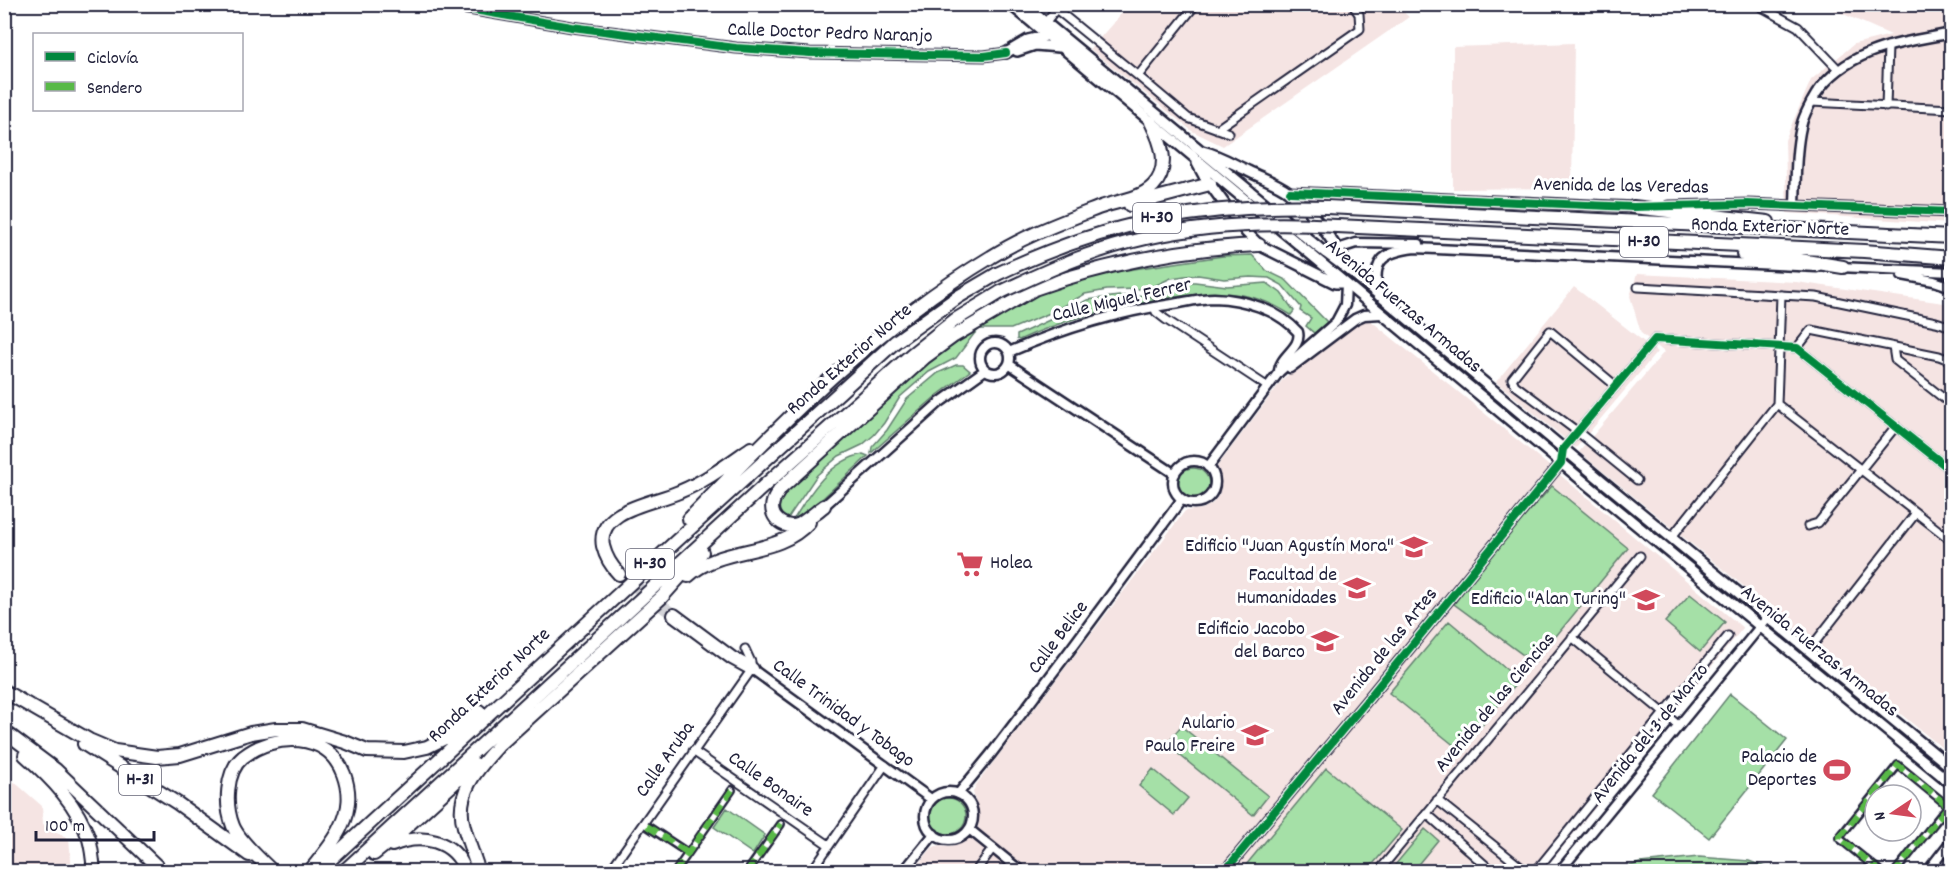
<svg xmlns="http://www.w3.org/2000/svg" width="1956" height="876" viewBox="0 0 1956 876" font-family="Dekko,sans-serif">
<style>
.built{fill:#f5e4e3}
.green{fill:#a5e0a7;stroke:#648171;stroke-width:1.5}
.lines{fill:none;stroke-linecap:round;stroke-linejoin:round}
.motorway-tunnel{stroke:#d3d3d8;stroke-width:12;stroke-dasharray:12 6;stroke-linecap:butt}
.pedestrian-casing{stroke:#22223b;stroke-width:10}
.minor-casing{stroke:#22223b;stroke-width:11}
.tertiary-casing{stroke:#22223b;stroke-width:13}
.secondary-casing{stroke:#22223b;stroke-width:14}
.motorway-casing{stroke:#22223b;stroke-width:16}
.pedestrian{stroke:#fff;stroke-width:5}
.minor{stroke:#fff;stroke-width:7}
.tertiary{stroke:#fff;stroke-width:8}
.secondary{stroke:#fff;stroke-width:9}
.motorway{stroke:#fff;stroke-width:12}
.motorway-bridge-casing{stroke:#22223b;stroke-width:16;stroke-linecap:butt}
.motorway-bridge{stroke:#fff;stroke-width:12}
.quiet{stroke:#58b947;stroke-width:6;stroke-dasharray:12 6;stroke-linecap:butt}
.cycleway-casing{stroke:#fff;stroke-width:11}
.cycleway{stroke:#00873e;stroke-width:8}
.labels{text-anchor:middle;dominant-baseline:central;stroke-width:6;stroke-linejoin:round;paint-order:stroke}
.shield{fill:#fff;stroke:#646476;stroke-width:1.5}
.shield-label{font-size:18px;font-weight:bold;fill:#22223b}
.street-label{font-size:20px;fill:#22223b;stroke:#fff}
.poi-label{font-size:20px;fill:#22223b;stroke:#fff;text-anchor:end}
</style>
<rect width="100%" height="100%" fill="#fff"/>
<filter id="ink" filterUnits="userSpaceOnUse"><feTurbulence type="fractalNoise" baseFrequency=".0167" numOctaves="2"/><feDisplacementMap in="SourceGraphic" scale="12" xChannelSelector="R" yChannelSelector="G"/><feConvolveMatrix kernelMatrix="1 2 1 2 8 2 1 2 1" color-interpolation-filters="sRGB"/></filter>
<g filter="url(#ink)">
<path class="built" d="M1395,4l14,13 -186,129 -31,-15 -102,-82 39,-44z
M1823,5h128v219l-164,-11 -2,-73 26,-60 43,-36 37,-9z
M1574,43l-2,145 -119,1v-142z
M1637,274l159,8 155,22v451l-372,-303 85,-100 -23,-19 -11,-37z
M1574,287l83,65 -81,96 -80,-66z
M1364,319l6,1 189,154 184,154 -200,243 -631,1 20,-24 4,-2 14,1 8,-2 15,-9 5,-8 1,-14 -6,-22 3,-7 209,-274 18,-2 10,-6 6,-8 2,-8 -5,-19 68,-90z
M4,773l38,33 1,18 26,15 3,32h-67z"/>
<path class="green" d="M1252,255l15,16 19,9 41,42 -13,11 -8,-7 5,-8 -11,-7 1,-4 -19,-22 -13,-7 -18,-1 -27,2 -26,-4 -13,1 -14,2 -17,8 -16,3 -31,1 -22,4 -35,19 -39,16h-31l-6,5 -18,24 -27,14 -29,25 -16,26 -10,12 -12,10 -23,11 -22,19 -31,46 -8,-8 4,-19 158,-142 70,-44 40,-19 63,-17 110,-16z
M1184,282h11l32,4 40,-3 14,10 13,18 -3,4c-44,-29 -80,-23 -130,-16 5,-11 12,-14 23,-17z
M1149,295l6,6c-47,7 -93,19 -136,39l-2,-1v-4l39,-18 31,-17 32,-4z
M956,365h7l7,6 -35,26 -64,56 1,-6 15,-17 20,-31 31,-26z
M863,454l5,2 -60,56 -10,7h-4c16,-27 36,-58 69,-65z
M1177 484a16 16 0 1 1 32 0a16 16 0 1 1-32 0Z
M1552,486l76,62 -94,115 -80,-59 30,-42z
M1690,594l35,28 -25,30 -35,-30z
M1449,621l70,59 -58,71 -72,-58z
M1730,694l57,46 -78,98 -57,-45z
M1181,726l87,70 -15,19 -87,-71z
M1326,768l76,62 -35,41h-126z
M1153,769l35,29 -14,17 -35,-29z
M930 816a18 18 0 1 1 36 0a18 18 0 1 1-36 0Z
M727,808l38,27 -12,19 -39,-27z
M1425,829l13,11 -23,28 3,3h-28z
M1699,857l50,4 26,10h-163l28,-8z"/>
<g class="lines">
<path class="motorway-tunnel" d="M619,574l55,41"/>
<defs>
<path id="pedestrian" d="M647,826l41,27
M675,872l57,-82
M747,872l34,-48
M1881,872l-42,-34 59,-73 50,41 -53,66"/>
<path id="minor" d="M1196,4l-58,72 50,42 41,15
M1756,4l42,23 40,42
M1056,9l82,67
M1045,23l15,-19
M1811,102l141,7
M1886,107l2,-61
M1217,129l143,-100 -1,-15 -7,-10
M1638,287l178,10 120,25 16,5
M1154,307l2,5 9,7 103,68
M1893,347l2,13 57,45
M1797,348l14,-18 128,26 13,5
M1616,386l-66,-55 -38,48 3,6 63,47 59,48
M1777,404l175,137
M1563,449l92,-110 142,9 155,123
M1808,526l10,-3 78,-97
M1671,538l106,-134 4,-109
M1809,650l107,-137
M1679,726l-15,-13 64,-77
M693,751l136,94
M1437,800l90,72
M1426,813l67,59
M609,872l143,-203 -1,-7 -6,-13
M811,872l74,-107
M975,872l18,-24
M1378,872l262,-316
M1535,872l129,-159 -92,-76"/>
<path id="tertiary" d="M439,4l133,23 164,21 74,5 174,3 22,-3
M1290,192l347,15
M1668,206l80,-2 204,8
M1795,206c1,-26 0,-53 6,-79 2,-11 9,-23 15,-33 32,-46 85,-51 136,-61
M1325,253l31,-10 63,1
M1839,267l113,5
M1902,275l32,6 18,6
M1379,296c-8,-34 2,-44 36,-48l402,19
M980 358a15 15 0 1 1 30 0a15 15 0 1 1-30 0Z
M1009,352c53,-23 107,-40 164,-48 13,-2 28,-6 41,-6 30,1 63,11 84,34 4,16 -19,24 -19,40
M1010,365l165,109
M1290,368l65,-49 9,-4 18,-1
M1173 482a21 21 0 1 1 42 0a21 21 0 1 1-42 0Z
M1208,467l71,-95 57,-50 9,-17 1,-21
M824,506l115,-103 46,-33
M752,669l179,130
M925 816a24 24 0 1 1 48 0a24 24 0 1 1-48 0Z
M958,794l33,-40 76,-100 115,-155
M969,829l53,43
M903,872l31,-38
M1224,872l144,-173 193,-236 2,-14
M1559,872l209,-255
M1927,872l25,-32
M1947,872l5,-6"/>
<path id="secondary" d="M1010,4l579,482 363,298
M1023,4l296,244 35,26 247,206 351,288
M1017,51l18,-6 24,2
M1006,53l22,-13 22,-5
M1202,151c17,4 31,13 46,20 14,7 29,12 41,21 22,16 49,57 63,80
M1197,163l7,13 19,26 23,30 13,13 76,38h10"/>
<path id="motorway" d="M1130,205l80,-21
M1327,207l625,30
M1633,207l135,15
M1337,226l527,25 88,7
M1743,254l31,2 69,11
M1031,290c73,-26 151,-42 228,-45
M824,506c-8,6 -16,13 -24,18 -14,7 -32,-6 -27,-22 1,-4 5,-9 7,-13l144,-131 30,-22 82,-48
M689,519c92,-96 187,-193 302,-262 33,-21 71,-35 107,-49 18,-7 41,-8 55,-22 18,-19 8,-44 -2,-64
M619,574c-8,-8 -13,-16 -16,-28 -7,-37 52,-43 76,-54 27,-11 49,-28 72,-44
M688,576c35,-32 89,-18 121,-54
M674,615l58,43 20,11
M4,691l85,49 26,11 42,6 23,-2 71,-22 25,-4h26l43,13 22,9 37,1 23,-5 26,-13 26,-23
M4,731l52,39 107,102
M84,744l93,59 72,52
M25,755c27,24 52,49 64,84 3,10 4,22 5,33
M392,845c29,-12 62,-6 74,27
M374,854l20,-16 81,-74
M272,871c-12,-12 -33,-30 -39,-45 -8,-20 -8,-54 10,-69 32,-25 85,-25 101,17 7,19 6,35 -3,53 -7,16 -21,31 -32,45
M317,872l355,-327 223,-203 63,-45 39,-23
M343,872l422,-387 147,-131 43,-34 46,-28
M479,872c-5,-16 -11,-30 -15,-45 -10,-34 14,-59 35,-82l163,-148 40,-45"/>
</defs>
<use href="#pedestrian" class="pedestrian-casing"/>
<use href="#minor" class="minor-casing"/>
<use href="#tertiary" class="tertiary-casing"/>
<use href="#secondary" class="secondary-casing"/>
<use href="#motorway" class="motorway-casing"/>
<use href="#pedestrian" class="pedestrian"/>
<use href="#minor" class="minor"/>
<use href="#tertiary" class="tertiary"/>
<use href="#secondary" class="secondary"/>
<use href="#motorway" class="motorway"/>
<defs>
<path id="motorway-bridge" d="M997,274c112,-53 207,-71 330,-67
M1001,292c28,-13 55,-26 84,-36 81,-30 167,-35 252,-30"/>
</defs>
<use href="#motorway-bridge" class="motorway-bridge-casing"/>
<use href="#motorway-bridge" class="motorway-bridge"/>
<path class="quiet" d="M647,826l41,27
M675,872l57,-82
M747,872l34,-48
M1881,872l-42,-34 59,-73 50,41 -53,66"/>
<defs>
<path id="cycleway" d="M439,4l133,23 164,21 74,5 174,3 22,-3
M1290,192l343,15 115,-3 204,8
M1224,872l144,-173 193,-236 2,-14 92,-110 142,9 155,123"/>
</defs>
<use href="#cycleway" class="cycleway-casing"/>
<use href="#cycleway" class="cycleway"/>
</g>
</g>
<defs>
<symbol id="university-bare" viewBox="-9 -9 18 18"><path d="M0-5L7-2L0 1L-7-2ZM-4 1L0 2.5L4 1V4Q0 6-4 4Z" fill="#d1495b" stroke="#fff" stroke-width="2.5" paint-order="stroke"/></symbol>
<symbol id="supermarket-bare" viewBox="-9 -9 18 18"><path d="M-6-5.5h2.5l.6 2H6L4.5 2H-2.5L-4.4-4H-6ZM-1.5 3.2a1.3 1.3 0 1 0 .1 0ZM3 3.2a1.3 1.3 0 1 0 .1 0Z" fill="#d1495b" stroke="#fff" stroke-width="2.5" paint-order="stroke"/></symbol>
<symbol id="stadium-bare" viewBox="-9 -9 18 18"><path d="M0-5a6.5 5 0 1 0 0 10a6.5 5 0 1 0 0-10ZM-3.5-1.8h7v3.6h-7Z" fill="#d1495b" stroke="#fff" stroke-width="2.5" paint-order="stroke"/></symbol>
</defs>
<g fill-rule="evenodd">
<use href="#university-bare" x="1395" y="528" width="38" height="38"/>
<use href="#supermarket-bare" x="951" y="545" width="38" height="38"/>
<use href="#university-bare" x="1338" y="569" width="38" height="38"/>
<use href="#university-bare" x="1627" y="581" width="38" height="38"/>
<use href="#university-bare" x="1306" y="622" width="38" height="38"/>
<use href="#university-bare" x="1236" y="716" width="38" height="38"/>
<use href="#stadium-bare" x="1818" y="751" width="38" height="38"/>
</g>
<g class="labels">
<g class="shield">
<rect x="1133" y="203" width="48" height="30" rx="4.5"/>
<rect x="1620" y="227" width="48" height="30" rx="4.5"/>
<rect x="626" y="549" width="48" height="30" rx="4.5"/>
<rect x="119" y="765" width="42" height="30" rx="4.5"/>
</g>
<g class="shield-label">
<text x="1157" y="218">H-30</text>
<text x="1644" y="242">H-30</text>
<text x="650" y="564">H-30</text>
<text x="140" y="780">H-31</text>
</g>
<g class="street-label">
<text transform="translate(830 34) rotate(2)">Calle Doctor Pedro Naranjo</text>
<text transform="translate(1621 187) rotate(1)">Avenida de las Veredas</text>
<text transform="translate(1770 228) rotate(2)">Ronda Exterior Norte</text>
<text transform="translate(1122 301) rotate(-13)">Calle Miguel Ferrer</text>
<text transform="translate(1403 307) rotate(40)">Avenida Fuerzas Armadas</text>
<text transform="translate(850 360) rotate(-41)">Ronda Exterior Norte</text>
<text transform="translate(1059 638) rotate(-53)">Calle Belice</text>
<text transform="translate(1385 652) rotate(-51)">Avenida de las Artes</text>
<text transform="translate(1819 652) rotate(39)">Avenida Fuerzas Armadas</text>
<text transform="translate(490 686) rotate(-43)">Ronda Exterior Norte</text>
<text transform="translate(1496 703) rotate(-50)">Avenida de las Ciencias</text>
<text transform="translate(843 714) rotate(36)">Calle Trinidad y Tobago</text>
<text transform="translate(1651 734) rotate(-51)">Avenida del 3 de Marzo</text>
<text transform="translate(666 760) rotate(-55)">Calle Aruba</text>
<text transform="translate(770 785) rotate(35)">Calle Bonaire</text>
</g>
<g class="poi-label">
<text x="1394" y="547">Edificio "Juan Agustín Mora"</text>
<text x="990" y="564" text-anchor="start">Holea</text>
<text x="1337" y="576">Facultad de<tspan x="1337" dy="23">Humanidades</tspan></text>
<text x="1626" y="600">Edificio "Alan Turing"</text>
<text x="1305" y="630">Edificio Jacobo<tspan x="1305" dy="23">del Barco</tspan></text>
<text x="1235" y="724">Aulario<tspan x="1235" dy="23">Paulo Freire</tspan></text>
<text x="1817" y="758">Palacio de<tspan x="1817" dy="23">Deportes</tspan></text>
</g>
</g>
<rect width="1956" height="876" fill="none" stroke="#fff" stroke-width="24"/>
<rect x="12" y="12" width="1932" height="852" fill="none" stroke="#22223b" stroke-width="2" filter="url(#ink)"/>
<rect x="33" y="33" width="210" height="78" fill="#ffffff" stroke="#a7a7b1" stroke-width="1.5"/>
<rect x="45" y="52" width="30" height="9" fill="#00873e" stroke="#a7a7b1" stroke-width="1.5"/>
<text x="87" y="63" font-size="18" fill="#22223b">Ciclovía</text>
<rect x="45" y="82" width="30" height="9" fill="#58b947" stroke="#a7a7b1" stroke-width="1.5"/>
<text x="87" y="93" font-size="18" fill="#22223b">Sendero</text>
<g transform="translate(1893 813) rotate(257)"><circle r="28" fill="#ffffff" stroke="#a7a7b1" stroke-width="1.5"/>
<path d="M0-4.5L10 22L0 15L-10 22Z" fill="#d1495b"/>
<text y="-9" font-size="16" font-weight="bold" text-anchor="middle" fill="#22223b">N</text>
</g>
<path d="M36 831v9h118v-9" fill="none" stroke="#22223b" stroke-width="3"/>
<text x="45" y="831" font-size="18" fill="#22223b" stroke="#ffffff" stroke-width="4.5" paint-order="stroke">100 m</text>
</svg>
